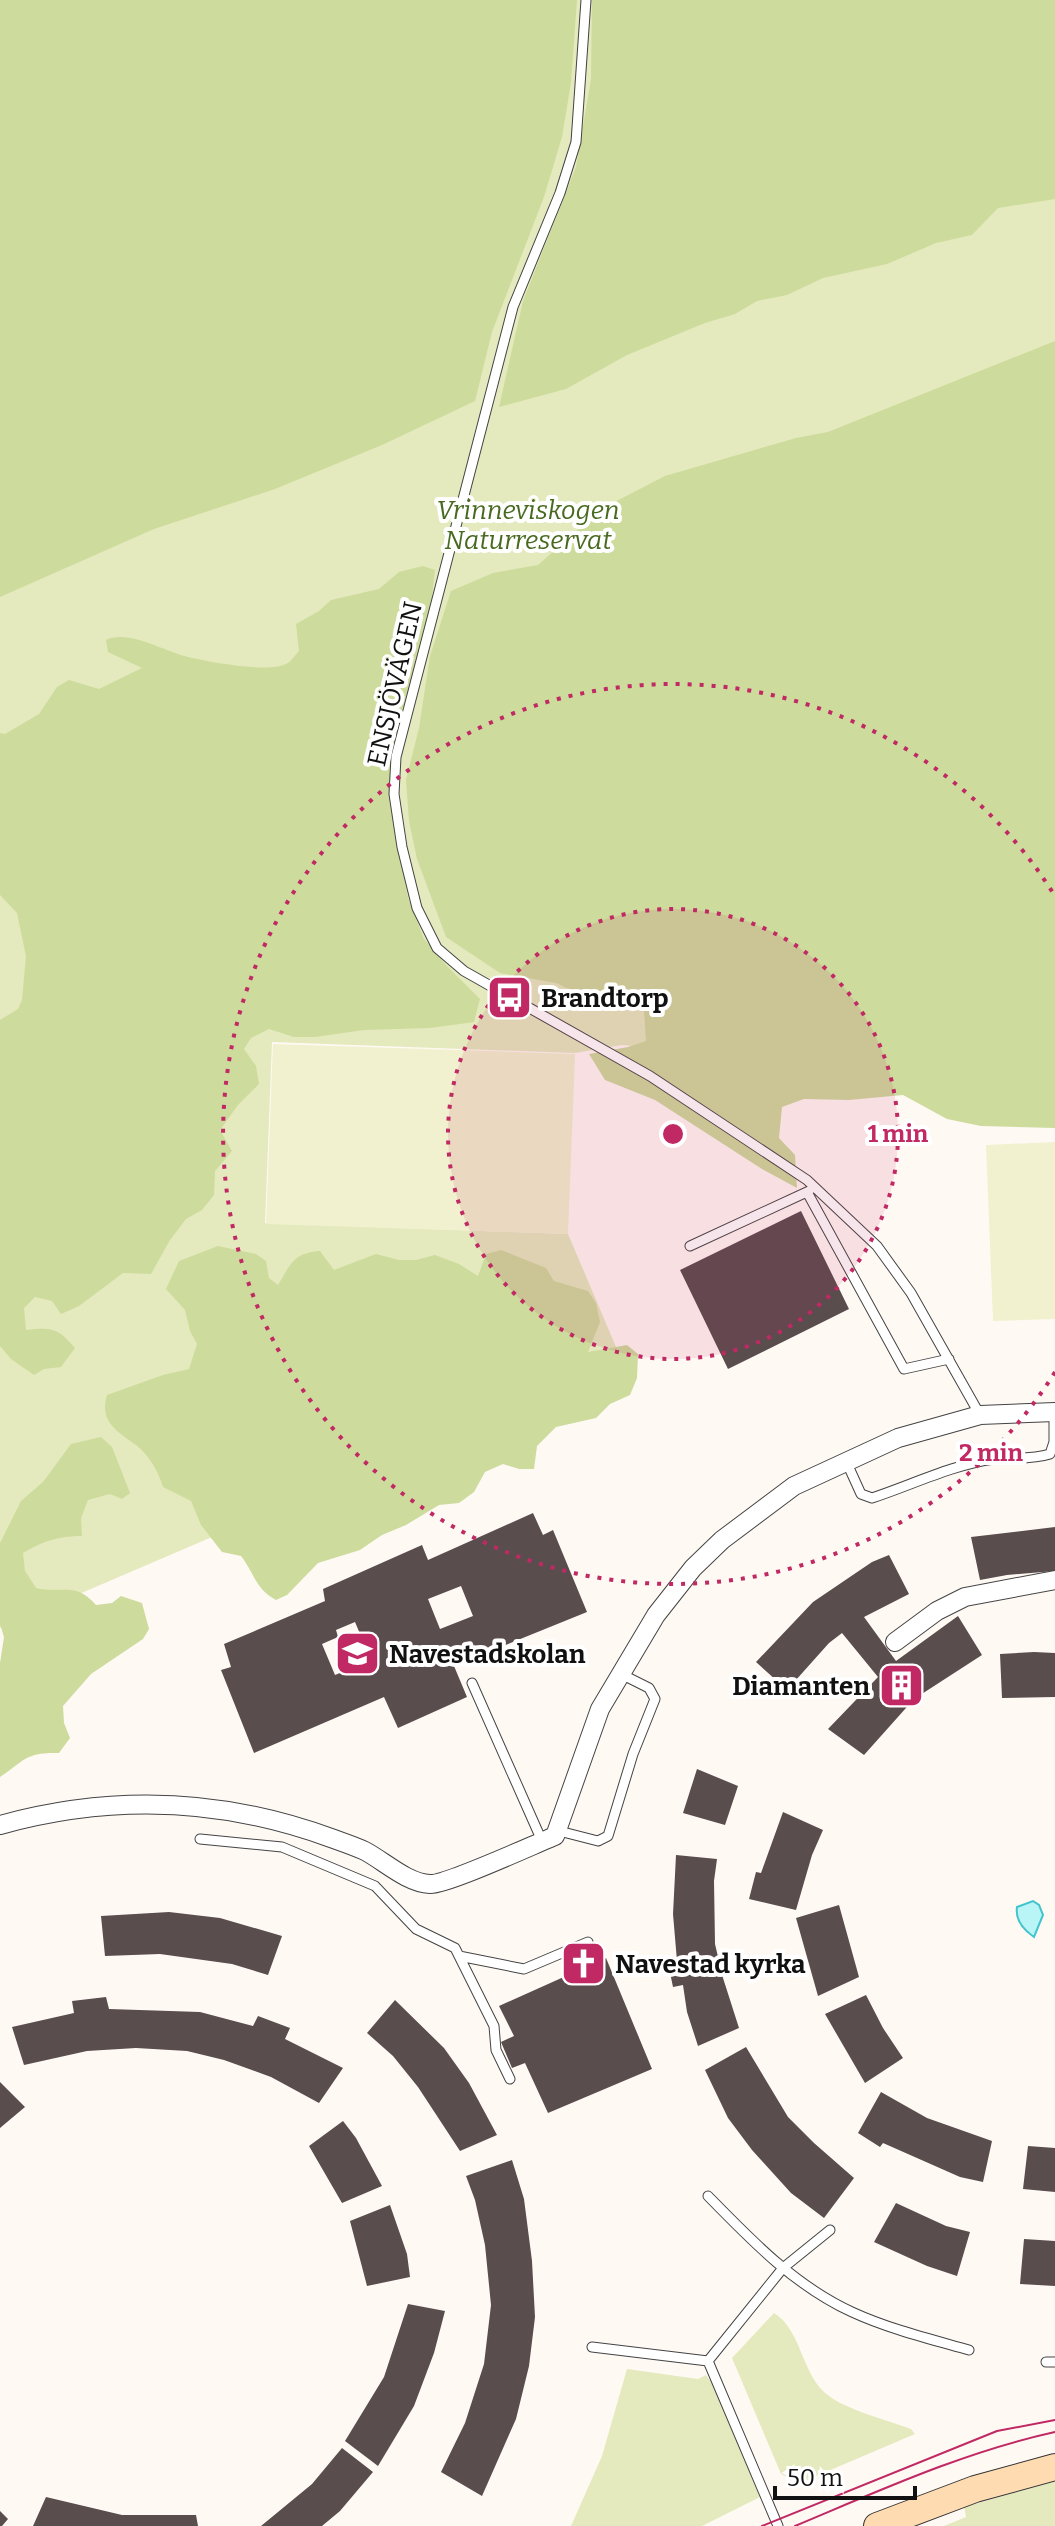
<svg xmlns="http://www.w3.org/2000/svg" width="1055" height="2526" viewBox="0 0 1055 2526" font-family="Bitter,serif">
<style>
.green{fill:#e4eabd}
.forest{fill:#cddb9d}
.pitch{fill:#f1f1cf}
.water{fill:#b9f4f6;stroke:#41c4cc;stroke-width:2}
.building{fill:#594d4d;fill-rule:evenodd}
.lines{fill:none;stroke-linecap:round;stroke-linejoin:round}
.lane-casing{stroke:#444;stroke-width:11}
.street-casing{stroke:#444;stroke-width:20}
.secondary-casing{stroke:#333;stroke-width:28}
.lane{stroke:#fff;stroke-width:9}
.street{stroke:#fff;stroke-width:18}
.secondary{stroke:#fedbb1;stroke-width:26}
.tram{stroke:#c02963;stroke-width:2}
.ring{fill:none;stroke:#c02963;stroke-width:4;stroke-dasharray:4 8}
.labels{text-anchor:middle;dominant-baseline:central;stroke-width:8;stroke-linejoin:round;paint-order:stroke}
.park-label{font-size:26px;font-style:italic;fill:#486920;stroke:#fff}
.street-label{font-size:26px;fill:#111;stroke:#fff}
.poi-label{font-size:26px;font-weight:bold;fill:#111;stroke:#fff;text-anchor:start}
.centre{fill:#c02963;stroke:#fff;stroke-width:4}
.ring-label{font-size:24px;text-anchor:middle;font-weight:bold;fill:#c02963;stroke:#fff;stroke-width:8;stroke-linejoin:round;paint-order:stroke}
</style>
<rect width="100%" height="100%" fill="#fff9f4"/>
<path class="green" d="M0,0h1055v1088l-433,-43 -47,8 -303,-11 -7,181 303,11 54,127 -622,267z
M774,2313c27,17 27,57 50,79 18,17 63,28 87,37l4,5 -115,49 -19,-9 -49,-116z
M627,2369l71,10 8,-4 8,11 46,111 -58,29h-131l31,-70z
M1055,2481v45h-111l22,-9 -2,-10z"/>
<path class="forest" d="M0,0h577l-6,83 -9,54 -18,60 -52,135 -17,69 -93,44 -107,44 -121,40 -154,68z
M592,0h463v199l-57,9 -26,27 -36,8 -49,21 -64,14 -36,17 -30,6 -22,13 -30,9 -78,32 -61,34 -67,18 24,-106 53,-134 15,-88z
M1055,341v787l-74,-2 -34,-7 -44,-24 -54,5 -45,-1 -22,8 -3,31 16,17 2,33 -35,-19 -107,-69 -50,-20 -16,-26 39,-7 18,-6 -2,-30 -18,-9 -40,-5 -30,-14 -56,-10 -54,-36 -29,-78 -8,-38 -3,-41 13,-52 11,-72 21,-65 42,-18 45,-8 63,-56 64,-33 131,-38 32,-6z
M423,566l12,4 -6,52 -21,72 -20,51 5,71 15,82 16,41 23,27 33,33 -6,23 -44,6 -66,2 -49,7h-21l-25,-8 -18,9 -7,11 12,17 3,18 -21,21 -18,25 12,21 -17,20 -1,24 -12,15 -16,9 -16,21 -19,34 -28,-1 -44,33 -18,8 -9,-13 -17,-4 -11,11 2,22c26,-3 32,-2 49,18l-14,19 -17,2 -10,6 -23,-16 -11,-13v-326l18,-11 4,-9 4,-44 -9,-43 -17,-18v-162l5,1 34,-20 18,-27 12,-7 30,9 43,-21 -34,-16 -2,-12c23,-11 59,12 82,17 21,5 80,16 98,7 5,-2 9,-9 13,-13l-3,-27 23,-13 12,-11 48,-11 20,-17z
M218,1246l38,8 10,7 3,17 9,7c13,-21 15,-32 42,-34l14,19 42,-16 23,6h17l19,-5 24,9 19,12 8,-22 15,-4 45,18 8,13 34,10 8,12 4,19 -12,30 39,-7 11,9 -1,24 -7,17 -20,9 -14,14 -40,9 -19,19 -3,23h-15l-16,-5 -18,8 -11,20 -15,11 -20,2 -33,20 -24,10 -22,15 -42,13 -31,32 -11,5c-21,-11 -21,-26 -35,-44l-19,-4 -21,-27 -10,-24 -28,-14c-4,-15 -15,-33 -27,-42 -19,-14 -37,-23 -29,-50l56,-20 26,-6 8,-25 -7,-13 -5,-21 -19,-21 13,-28z
M101,1437l11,10 18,46 -8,6 -12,-5 -22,6 -7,18 1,18c-23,0 -39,5 -59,17l2,18 11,17c26,6 40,-7 60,17l16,-2 9,-7 21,7 7,26 -6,10 -52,35 -28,32 1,17 6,15 -11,15c-33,-1 -34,7 -59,24v-114l4,-26 -4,-13v-81l21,-42 22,-19 28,-38z"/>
<path class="pitch" d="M273,1044l302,10 -7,180 -302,-10z
M1055,1142v177l-62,2 -7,-176z"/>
<path class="water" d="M1033,1901l6,4 4,10 -9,22c-10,-7 -19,-17 -17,-30z"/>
<path class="building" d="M801,1211l48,98 -121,60 -48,-99z
M533,1513l10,22 10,-5 34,82 -133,54 13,31 -69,31 -14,-31 -130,56 -33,-83 10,-3 -7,-23 101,-43 -2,-12 99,-44 6,15zM461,1586l12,30 -33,13 -12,-30zM355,1622l16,38 -36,15 -13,-31 16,-7 -2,-7z
M1055,1527v44l-48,4 -27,5 -9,-43z
M889,1555l20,39 -45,23 32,44 62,-45 24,39 -68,44 -50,56 -36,-26 50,-52 -36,-44 -13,10 -42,47 -31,-28 57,-60 59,-40z
M1034,1652l21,1v44l-53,1 -2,-44z
M697,1769l41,17 -13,39 -42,-12z
M783,1812l40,18 -11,25 -16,55 -47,-11 7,-27 5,1z
M676,1855l41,4 -3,22 1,63 8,34 16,50 -41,18 -11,-34 -4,-27 -10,2 -5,-24 9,-2 -4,-47z
M839,1905l20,72 -41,19 -22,-78z
M169,1912l51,6 62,18 -14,39 -36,-11 -72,-10 -55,2 -4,-40z
M606,1958l46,111 -104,44 -23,-50 -13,5 -11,-26 13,-6 -15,-30z
M866,1995l17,33 20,30 -38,25 -40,-69z
M106,1997l3,12 91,3 53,14 5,-10 32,12 -5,11 58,29 -24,35 -48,-26 -47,-17 -37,-9 -51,-3 -49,3 -63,14 -12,-38 62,-14 -2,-12z
M395,2000l49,48 25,35 28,52 -37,16 -42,-64 -25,-31 -26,-23z
M746,2047l42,70 26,26 40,35 -30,40 -33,-25 -39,-43 -24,-32 -23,-48z
M0,2082l25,25 -25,21z
M881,2092l46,26 65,23 -9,41 -23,-5 -77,-34 -3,4 -22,-14z
M343,2121l13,17 26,48 -40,17 -33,-57z
M1028,2146l27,2v44l-32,-3z
M512,2160l12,39 8,62 3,56 -6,49 -13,53 -34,77 -41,-24 24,-49 19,-59 7,-59 -6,-60 -10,-45 -9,-24z
M896,2203l50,23 24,6 -13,44 -30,-10 -53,-24z
M390,2205l17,49 3,23 -43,9 -17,-65z
M1024,2239l31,2v45l-35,-2z
M408,2304l37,7 -11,42 -20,53 -36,60 -33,-25 39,-64z
M342,2448l31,24 -33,39 -18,15h-61l51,-42z
M46,2497l76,18h74l2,11h-165z
M0,2511l8,8 -6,7h-2z"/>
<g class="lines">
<defs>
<path id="lane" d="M586,0l-10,142 -16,51 -47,114 -117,450 -2,37 8,53 15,61 20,40 27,23 186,105 157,104 70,66 34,47 69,122
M807,1192l97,177 45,-10
M690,1246l119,-55
M846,1461l15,33 11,4c40,-13 79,-33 122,-39 19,-2 37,1 56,-5l4,-12v-30
M472,1683l70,158
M559,1831l39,10 10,-5 25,-82 22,-55 -6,-11 -28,-14
M200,1839l82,8 93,39 41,43 39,19 39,78 2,24 14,29
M459,1956l65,13 64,-27
M708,2196c43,44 87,90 144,116 37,17 78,27 117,38
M592,2347l116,14 75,-93 47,-38
M708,2361l70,165
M1046,2362h9"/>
<path id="street" d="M895,1642l42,-31 28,-14 90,-17
M0,1825c112,-31 222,-27 331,13 11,4 23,8 34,13 19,10 42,32 65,33 16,1 105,-40 125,-48l45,-127 56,-94 37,-47 29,-28 72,-54 104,-48 82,-23 75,-3"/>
<path id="secondary" d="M877,2526l98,-37 80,-22"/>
</defs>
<use href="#lane" class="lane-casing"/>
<use href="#street" class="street-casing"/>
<use href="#secondary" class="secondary-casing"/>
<use href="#lane" class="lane"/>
<use href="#street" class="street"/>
<use href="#secondary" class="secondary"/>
<path class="tram" d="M762,2526l235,-95 58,-11
M795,2526c86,-36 169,-74 260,-94"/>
</g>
<circle cx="673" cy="1134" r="225" fill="#c02963" fill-opacity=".12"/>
<g class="ring">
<circle cx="673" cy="1134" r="225"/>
<path d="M1055 1372A450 450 0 1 1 1055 896"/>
</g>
<defs>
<symbol id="bus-square" viewBox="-11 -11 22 22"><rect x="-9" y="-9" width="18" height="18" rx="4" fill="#c02963" stroke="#fff"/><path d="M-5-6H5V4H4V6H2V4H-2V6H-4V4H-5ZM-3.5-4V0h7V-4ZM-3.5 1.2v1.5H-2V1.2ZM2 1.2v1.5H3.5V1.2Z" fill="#fff"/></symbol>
<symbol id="school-square" viewBox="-11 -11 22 22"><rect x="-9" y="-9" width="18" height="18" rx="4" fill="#c02963" stroke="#fff"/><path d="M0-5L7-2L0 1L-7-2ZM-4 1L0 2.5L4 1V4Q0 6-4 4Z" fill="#fff"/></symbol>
<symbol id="building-square" viewBox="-11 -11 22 22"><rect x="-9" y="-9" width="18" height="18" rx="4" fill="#c02963" stroke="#fff"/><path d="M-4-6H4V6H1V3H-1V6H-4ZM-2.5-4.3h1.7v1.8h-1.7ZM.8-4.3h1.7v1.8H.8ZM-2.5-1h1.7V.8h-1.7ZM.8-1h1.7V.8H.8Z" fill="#fff"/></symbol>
<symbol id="church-square" viewBox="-11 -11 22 22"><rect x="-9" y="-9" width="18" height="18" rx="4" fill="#c02963" stroke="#fff"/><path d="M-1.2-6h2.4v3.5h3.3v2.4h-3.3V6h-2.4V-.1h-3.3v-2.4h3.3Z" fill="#fff"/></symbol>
</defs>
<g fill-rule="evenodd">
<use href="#bus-square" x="484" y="972" width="51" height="51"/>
<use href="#school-square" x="332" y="1628" width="51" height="51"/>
<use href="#building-square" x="876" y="1660" width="51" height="51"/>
<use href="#church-square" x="558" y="1938" width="51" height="51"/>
</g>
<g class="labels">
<g class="park-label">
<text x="528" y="510">Vrinneviskogen<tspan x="528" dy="30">Naturreservat</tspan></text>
</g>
<g class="street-label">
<text transform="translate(395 684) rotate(-77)">ENSJÖVÄGEN</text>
</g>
<g class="poi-label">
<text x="541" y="998">Brandtorp</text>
<text x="389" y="1654">Navestadskolan</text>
<text x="870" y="1686" text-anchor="end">Diamanten</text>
<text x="615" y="1964">Navestad kyrka</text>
</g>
</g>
<circle cx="673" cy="1134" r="12" class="centre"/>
<g class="ring-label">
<text x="898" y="1142">1 min</text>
<text x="991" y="1461">2 min</text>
</g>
<path d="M775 2486v12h140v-12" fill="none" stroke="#111111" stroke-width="4"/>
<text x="787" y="2486" font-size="24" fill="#111111" stroke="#ffffff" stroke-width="6" paint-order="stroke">50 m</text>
</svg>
